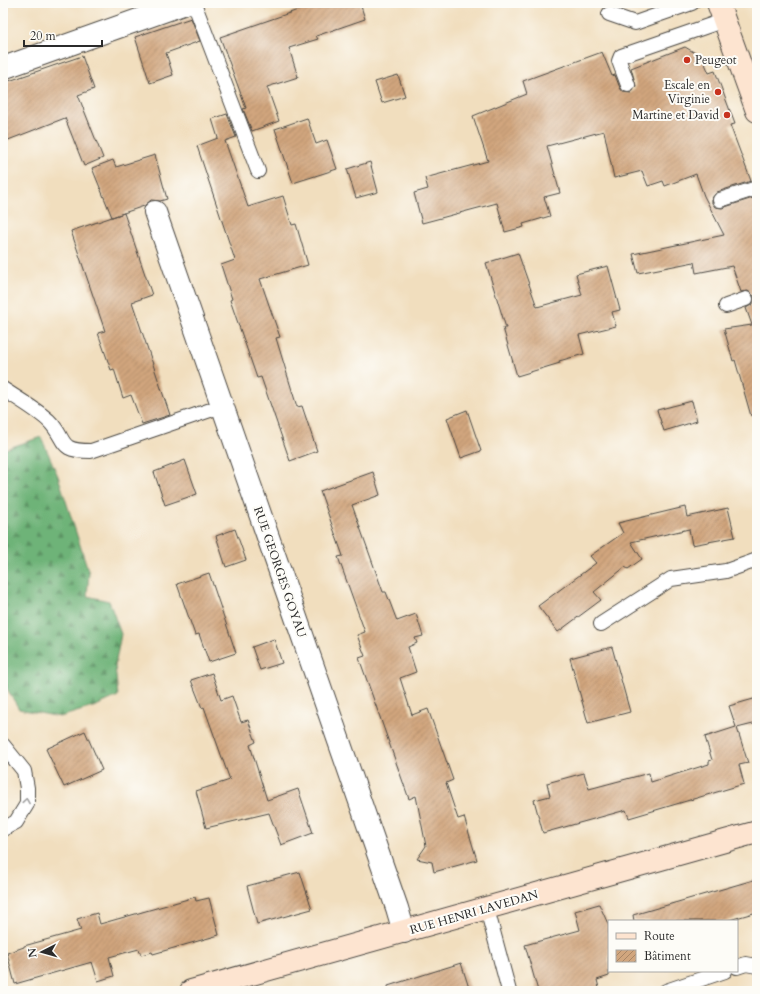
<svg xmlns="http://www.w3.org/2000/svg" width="760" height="994" viewBox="0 0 760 994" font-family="Cardo,serif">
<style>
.forest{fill:url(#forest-firs);stroke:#4c6f52}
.building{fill:url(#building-hatch)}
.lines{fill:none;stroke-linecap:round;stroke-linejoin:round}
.lane-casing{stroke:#494641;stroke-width:16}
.street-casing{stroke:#494641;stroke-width:24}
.secondary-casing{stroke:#494641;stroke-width:24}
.lane{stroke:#fff;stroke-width:14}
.street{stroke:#fff;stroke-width:22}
.secondary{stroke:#fde4d0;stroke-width:22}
.oneway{stroke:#a0a0a0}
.poi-dot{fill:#c8321e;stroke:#fdfcf7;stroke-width:1.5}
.labels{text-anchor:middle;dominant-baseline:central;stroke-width:4;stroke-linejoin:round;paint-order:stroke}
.poi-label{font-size:12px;fill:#2b2b2b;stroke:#fdfcf7;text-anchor:end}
.street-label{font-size:12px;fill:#2b2b2b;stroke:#fdfcf7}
</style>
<defs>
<pattern id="forest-firs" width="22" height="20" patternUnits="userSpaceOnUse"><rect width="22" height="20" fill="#6eb378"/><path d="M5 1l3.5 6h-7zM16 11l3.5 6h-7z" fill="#5b9263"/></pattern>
<pattern id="building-hatch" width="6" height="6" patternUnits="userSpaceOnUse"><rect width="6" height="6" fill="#d1a67e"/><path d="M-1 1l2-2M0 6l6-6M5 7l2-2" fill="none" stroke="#aa8767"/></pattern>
</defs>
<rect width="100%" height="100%" fill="#fdfcf7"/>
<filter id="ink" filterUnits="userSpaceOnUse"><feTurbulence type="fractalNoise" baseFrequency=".025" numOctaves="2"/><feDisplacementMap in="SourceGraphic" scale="8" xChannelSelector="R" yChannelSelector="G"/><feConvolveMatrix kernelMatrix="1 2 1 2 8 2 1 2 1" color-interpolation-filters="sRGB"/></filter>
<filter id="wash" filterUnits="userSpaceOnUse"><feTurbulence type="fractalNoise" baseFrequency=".012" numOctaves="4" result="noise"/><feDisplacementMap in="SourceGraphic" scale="16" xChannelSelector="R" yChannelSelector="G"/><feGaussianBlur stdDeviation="0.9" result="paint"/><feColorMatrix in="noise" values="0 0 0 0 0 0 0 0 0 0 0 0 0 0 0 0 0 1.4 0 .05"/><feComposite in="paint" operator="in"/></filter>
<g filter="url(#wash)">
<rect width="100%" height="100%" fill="#f1debe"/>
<path class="forest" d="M41,437l17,39 31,97 -2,23 22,5 12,33 -6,32 3,30 -22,10 -36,11 -41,-8 -16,-27v-232z"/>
<g id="blocks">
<path class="building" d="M299,3h61l5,16 -49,17 2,3 -29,9 9,29 -31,10 12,34 -27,10 -9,-22 3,-1 -26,-71 81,-28z
M191,18l9,23 -34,12 7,22 -23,8 -15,-46z
M685,47l17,10 7,16 6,-2 20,53 -5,1 21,56 -34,11 -5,6v5l3,4 7,1 34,-11 1,2v216l-6,1 -16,-56 -2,1 -9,-32 28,-4 -6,-17 7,-4 1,-8 -6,-5 -7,1 -9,-26 -36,7 -2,-11 -56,11 -5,-19 91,-19 -20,-39 -8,-22 -31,12 -2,-5 -15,5 -6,-15 -28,7 -10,-47 -57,15 13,47 -16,4 6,19 -27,8 1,3 -19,5 -8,-29 -75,20 -8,-30 14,-4 -3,-11 63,-17 -15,-45 54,-22 -4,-13 79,-29 10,24 3,-1 5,13 3,4 8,1 5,-7 -5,-18z
M82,56l12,33 -16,6 25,63 -19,8 -19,-48 -62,24v-59z
M398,75l7,21 -23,7 -7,-21z
M227,114l9,23 -11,4 23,66 35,-11 9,29 4,-1 12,41 -48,14 20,58 -4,1 21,69 5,-1 15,45 -27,10 -29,-84 -4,1 -27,-78 2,-1 -11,-34 14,-5 -38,-114 21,-8 -6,-19z
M307,118l9,26 11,-4 10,29 -44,14 -18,-54z
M155,155l12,44 -7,2 -9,-1 -7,6 -32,11 -20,-49 21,-8 3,7z
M370,162l8,30 -22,6 -9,-29z
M124,213l28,82 -20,7 38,113 -28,9 -11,-29 -8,3 -9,-29 -3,1 -13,-37 7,-2 -34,-100z
M518,253l19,54 45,-12 -6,-21 32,-8 12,44 -8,2 4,14 -37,9 5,19 -25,7 1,2 -43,13 -14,-48h3l-20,-65z
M692,401l5,20 -33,10 -7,-21z
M467,410l14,41 -20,7 -14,-40z
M185,460l12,34 -32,11 -11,-33z
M373,472l7,23 -28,10 31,87h3l11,29 19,-7 7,22 -8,2 2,5 -9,4 8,25 -16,6 12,37 16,-6 25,71 -7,3 12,36 6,-2 13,43 -43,12 -2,-10 -15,-3 9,-13 -10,-50 -7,3 -50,-141 6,-2 -8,-21 8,-3 -27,-75 5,-1 -23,-65z
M685,507l2,10 41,-9 7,29 -43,8 -3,-16 -58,13 11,17 -14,10 -3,-2 -31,25 7,8 -43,32 -20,-26 58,-43 -6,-7 33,-23 -5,-10z
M235,529l11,31 -20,7 -10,-31z
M209,573l27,80 -27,9 -10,-28 -4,1 -18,-51z
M274,639l8,24 -22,7 -8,-23z
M612,647l18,65 -42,11 -18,-65z
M212,673l9,27 11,-4 9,26 7,-2 8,22 -6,3 17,55 31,-11 15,44 -32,12 -12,-32 -63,15 -10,-37 34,-11 -26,-73 -2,1 -11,-28z
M757,698v25l-20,5 11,35 -9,2 5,19 -115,34 -3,-8 -83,23 -9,-33 16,-4 -3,-13 37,-10 5,16 60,-16 2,9 58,-18v-3l3,-1 -7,-23 31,-10 -7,-21z
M85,731l17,39 -38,17 -18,-38z
M300,872l12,37 -55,15 -10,-38z
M757,879v33l-31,9h-92l-1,-6z
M195,897l1,4 13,-3 10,37 -66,19 -1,-2 -11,3 -2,-6 -30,8 5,19 -16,5 -6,-19 -77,22 -8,-31 17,-6v-1l57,-16 -4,-11 20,-6 3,11z
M599,904l10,22v50l-12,4 2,8 -12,3h-49l-13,-46 55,-15 -5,-19z
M461,963l9,28h-82v-5z"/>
</g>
</g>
<g filter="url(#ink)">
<use href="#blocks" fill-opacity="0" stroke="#494641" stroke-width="1"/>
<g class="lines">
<defs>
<path id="lane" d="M194,3l64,168
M609,14l26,9 57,-20
M628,85l-9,-24 2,-5 104,-36
M720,200l37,-12
M726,306l20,-7
M3,389c15,10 33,20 46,32 19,19 7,30 42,30l131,-45
M601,624l70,-45 55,-8 31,-11
M3,745l21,26 3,17v16l-11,18 -13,7
M487,909l22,82
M737,967l9,-3 11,2
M666,991l59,-20"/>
<path id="street" d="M3,68l183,-65
M155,212l242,696 7,24"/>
<path id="secondary" d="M718,3l39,108
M191,991l566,-159"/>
</defs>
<use href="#lane" class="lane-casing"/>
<use href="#street" class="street-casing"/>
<use href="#secondary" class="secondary-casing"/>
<use href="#lane" class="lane"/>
<use href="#street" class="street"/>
<use href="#secondary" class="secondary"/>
</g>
<defs><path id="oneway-chevron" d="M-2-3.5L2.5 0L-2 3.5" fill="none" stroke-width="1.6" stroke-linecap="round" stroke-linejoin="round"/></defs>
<use class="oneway" href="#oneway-chevron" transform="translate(26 801) rotate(-81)"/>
</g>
<g class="poi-dot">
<circle cx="687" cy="60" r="4"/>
<circle cx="718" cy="92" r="4"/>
<circle cx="727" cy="115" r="4"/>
</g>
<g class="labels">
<g class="poi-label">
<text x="695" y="60" text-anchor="start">Peugeot</text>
<text x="710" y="85">Escale en<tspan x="710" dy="14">Virginie</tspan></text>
<text x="719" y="115">Martine et David</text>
</g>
<g class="street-label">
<text transform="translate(280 572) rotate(71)">RUE GEORGES GOYAU</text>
<text transform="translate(474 912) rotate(-16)">RUE HENRI LAVEDAN</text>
</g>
</g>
<rect width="760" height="994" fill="none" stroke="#fdfcf7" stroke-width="16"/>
<rect x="608" y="920" width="130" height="52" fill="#fdfcf7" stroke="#a9a8a5"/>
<rect x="616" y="933" width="20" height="6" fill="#fde4d0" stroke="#a9a8a5"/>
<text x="644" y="940" font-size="12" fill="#2b2b2b">Route</text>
<rect x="616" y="950" width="20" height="12" fill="url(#building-hatch)" stroke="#a9a8a5"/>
<text x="644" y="960" font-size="12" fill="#2b2b2b">Bâtiment</text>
<g transform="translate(42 952) rotate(264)" stroke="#fdfcf7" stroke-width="3" paint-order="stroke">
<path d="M0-3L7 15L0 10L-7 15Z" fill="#2b2b2b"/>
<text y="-6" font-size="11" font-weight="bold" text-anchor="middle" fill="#2b2b2b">N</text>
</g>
<path d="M24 40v6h78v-6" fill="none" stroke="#2b2b2b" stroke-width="2"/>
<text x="30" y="40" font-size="12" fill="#2b2b2b" stroke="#fdfcf7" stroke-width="3" paint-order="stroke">20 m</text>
</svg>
